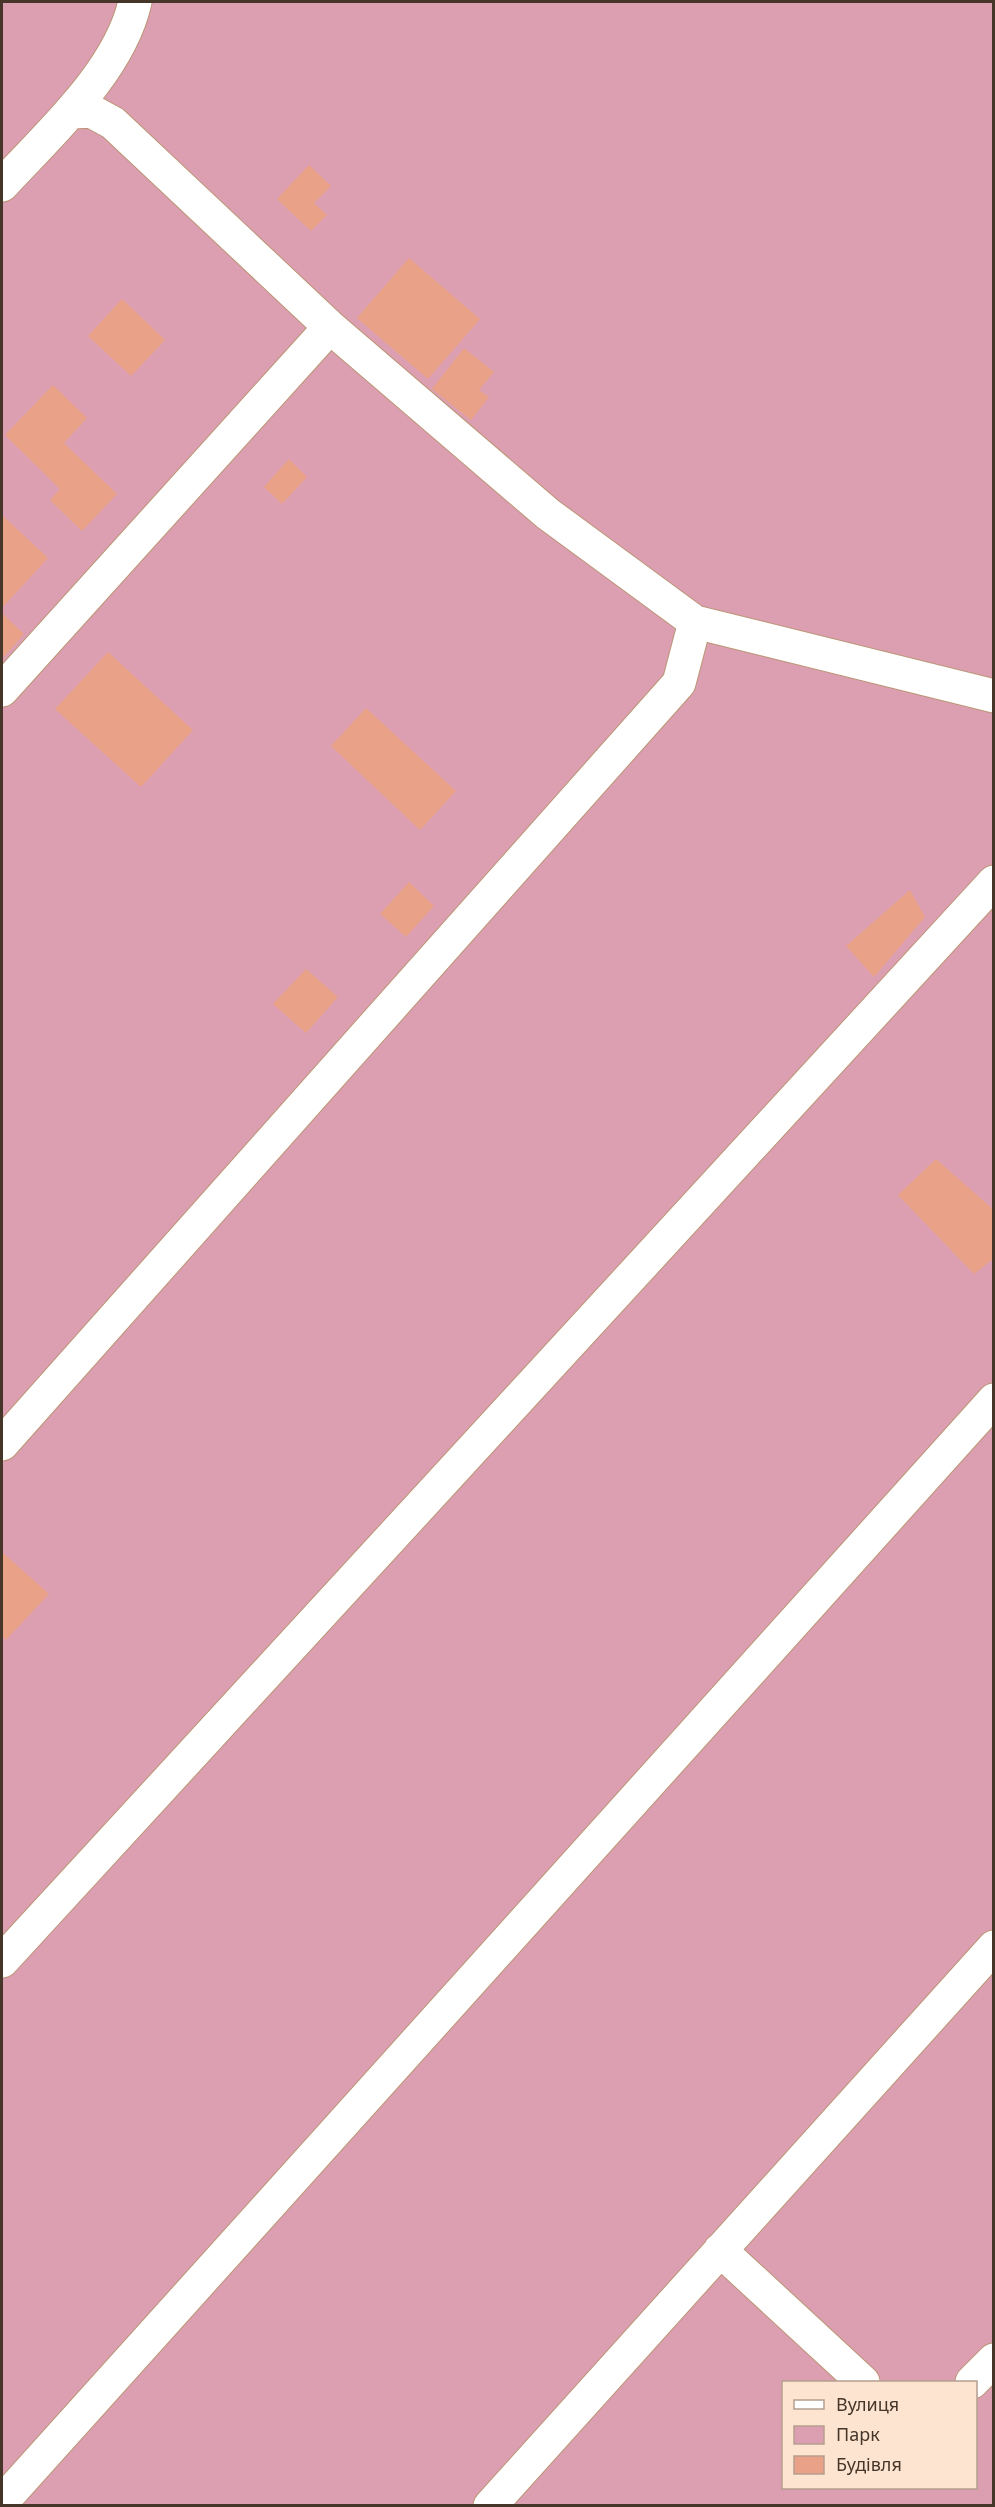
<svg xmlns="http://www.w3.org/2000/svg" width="995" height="2507" viewBox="0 0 995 2507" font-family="'Noto Sans',sans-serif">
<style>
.green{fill:#dc9fb1;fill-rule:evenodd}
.building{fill:#e9a187}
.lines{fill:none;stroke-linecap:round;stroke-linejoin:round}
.minor-casing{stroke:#bb9575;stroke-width:35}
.minor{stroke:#fff;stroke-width:33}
</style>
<rect width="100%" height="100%" fill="#fdd3b2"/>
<path class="green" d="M2,2h991v2503l-991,1zM784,2382h192v106h-192z"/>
<path class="building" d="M309,165l22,21 -17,17 13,12 -16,16 -34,-32z
M409,258l71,61 -52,60 -71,-61z
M122,299l43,41 -34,36 -43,-40z
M464,348l30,24 -15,18 10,7 -18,23 -39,-31z
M53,385l34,33 -23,25 53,51 -35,37 -32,-31 10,-11 -55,-54z
M289,459l18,18 -25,27 -18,-17z
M2,515l46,43 -46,50z
M2,613l22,21 -22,25z
M108,652l85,78 -52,57 -86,-78z
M366,708l90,83 -36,39 -89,-84z
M409,882l25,24 -28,31 -26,-23z
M910,890l15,27 -51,60 -28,-31z
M306,969l32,28 -32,36 -33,-29z
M936,1159l58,51v48l-20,16 -76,-79z
M2,1552l47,42 -43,46 -4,-4z"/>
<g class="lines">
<defs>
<path id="minor" d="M73,112l18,-1 22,12 217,204 218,187 147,108 299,74
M2,185c47,-51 117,-113 133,-183
M2,690l328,-363
M2,1444l677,-761 16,-61
M2,1961l992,-1079
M720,2250l143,132
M972,2382l22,-22
M2,2502l992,-1102
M490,2506l504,-559"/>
</defs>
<use href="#minor" class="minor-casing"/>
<use href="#minor" class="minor"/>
</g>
<rect width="995" height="2507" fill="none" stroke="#463629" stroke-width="6"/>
<rect x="782" y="2381" width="195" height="108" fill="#fde4d1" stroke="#b49e8e" stroke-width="1.5"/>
<rect x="794" y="2400" width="30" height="9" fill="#ffffff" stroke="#b49e8e" stroke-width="1.5"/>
<text x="836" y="2411" font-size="18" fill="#463629">Вулиця</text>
<rect x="794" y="2426" width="30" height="18" fill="#dc9fb1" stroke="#b49e8e" stroke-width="1.5"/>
<text x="836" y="2441" font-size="18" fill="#463629">Парк</text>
<rect x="794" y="2456" width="30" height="18" fill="#e9a187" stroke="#b49e8e" stroke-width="1.5"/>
<text x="836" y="2471" font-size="18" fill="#463629">Будівля</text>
</svg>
